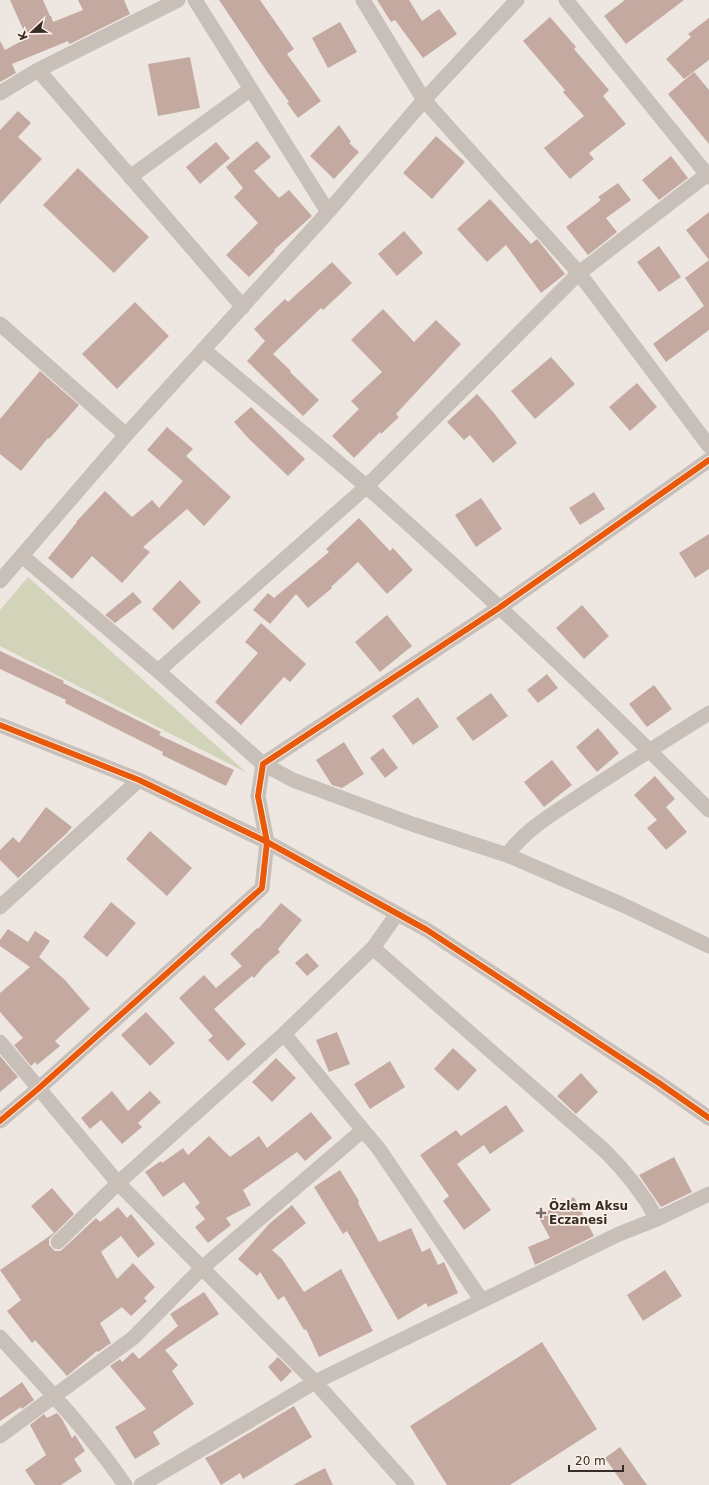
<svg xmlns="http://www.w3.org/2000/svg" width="709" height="1485" viewBox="0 0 709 1485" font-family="'DejaVu Sans',sans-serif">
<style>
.green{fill:#d1d4b9}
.building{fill:#c4a9a1}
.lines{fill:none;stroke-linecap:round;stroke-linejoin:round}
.minor{stroke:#c8bfb9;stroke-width:15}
.cycleway-casing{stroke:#fbf1e8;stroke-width:8}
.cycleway{stroke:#e8590c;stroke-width:6}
.poi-dot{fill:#786d68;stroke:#fbf1e8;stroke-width:1.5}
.labels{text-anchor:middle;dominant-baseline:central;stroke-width:3.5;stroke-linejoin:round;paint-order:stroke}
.poi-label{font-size:12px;font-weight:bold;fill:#392c27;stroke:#fbf1e8;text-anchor:start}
</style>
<rect width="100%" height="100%" fill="#eee7e1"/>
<path class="green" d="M28,577l219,196 -247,-127v-36z"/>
<path class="building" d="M10,0h33l7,16h1l2,6 30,-12 -5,-10h46l6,14 -56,28 -5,2 -1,-3 -56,23 4,9 -16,9v-41l5,9 22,-12z
M219,0h41l34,49 -7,5 34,47 -23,17 -11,-15 2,-1 -21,-29z
M377,0h32l13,21 17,-12 18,25 -34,24 -28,-38 -4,2z
M625,0h59l-58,44 -22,-28z
M550,17l26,30 -2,2 35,41 -6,6 23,28 -37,29 5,6 -24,20 -26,-31 40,-32 -21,-24 2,-2 -42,-49z
M709,18v42l-25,19 -18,-20 25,-22 -3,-3z
M340,22l17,30 -29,16 -16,-30z
M190,57l10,51 -42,8 -10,-52z
M694,72l15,18v54l-41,-50z
M18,111l13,12 -13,14 24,22 -42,45v-74z
M339,125l12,17 -2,1 10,9 -25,27 -24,-23z
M436,136l29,26 -33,37 -29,-26z
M257,141l14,16 -17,14 25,27 10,-8 23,26 -38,34 1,1 -26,26 -23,-22 32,-32 -24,-26 9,-9 -17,-21z
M216,142l14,16 -30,26 -14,-17z
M671,156l17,22 -29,22 -17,-20z
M78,168l71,69 -35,36 -71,-68z
M618,183l13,17 -25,18 11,14 -29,23 -22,-28 35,-27 -3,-3z
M490,199l41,45 6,-5 28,35 -24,19 -35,-48 -19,17 -30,-33z
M709,212v118l-43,32 -13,-18 51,-38 -19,-28 24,-18 -23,-30z
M404,231l19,22 -26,23 -19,-22z
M659,246l22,31 -22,15 -22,-30z
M332,262l20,21 -29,27 -2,-2 -48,46 18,17 -1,1 29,28 -16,16 -56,-55 18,-20 -11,-12 31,-30 3,3z
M135,302l34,34 -52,53 -35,-35z
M383,309l31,33 22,-22 25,24 -65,70 3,3 -18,17 -1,-2 -26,26 -22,-22 27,-27 -8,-8 31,-29 -31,-32z
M551,357l24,27 -40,35 -24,-28z
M40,371l39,34 -30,34 -1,-1 -27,33 -21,-17v-35z
M637,383l20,24 -27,24 -21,-24z
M477,394l17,19 23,30 -24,20 -23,-28 -6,5 -17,-18z
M251,407l54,52 -17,17 -39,-37 -15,-17z
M167,427l26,22 -7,7 45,41 -27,29 -17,-17 -44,38 7,5 -28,31 -30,-27 -20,23 -24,-21 29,-36h-1l29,-31 27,26 20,-17 7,8 24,-27 -36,-31z
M594,492l11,17 -25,16 -11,-17z
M481,498l21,31 -26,18 -21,-32z
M359,518l31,33 3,-3 20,22 -26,24 -29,-32 -27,25 1,1 -24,20 -12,-14 -26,30 -17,-14 15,-17 6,5 55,-46 -3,-3z
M709,534v35l-14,9 -16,-25z
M180,580l21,22 -28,28 -21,-21z
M133,592l9,10 -27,21 -10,-8z
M582,605l27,31 -25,23 -28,-31z
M387,615l25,31 -32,26 -25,-30z
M261,623l45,41 -16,18 -6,-5 -43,48 -26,-23 43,-49 -13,-11z
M0,651l64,30 -1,2 98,49 -2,3 75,35 -8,16 -64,-31 1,-3 -98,-49 1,-3 -66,-31z
M547,674l11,14 -20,15 -11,-13z
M654,685l18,24 -25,18 -18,-23z
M491,693l17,23 -35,25 -17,-23z
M418,697l21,30 -26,18 -21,-29z
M598,728l21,25 -22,19 -21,-25z
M344,742l20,32 -22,14 -10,-3 -16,-25z
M383,748l15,20 -13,10 -15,-20z
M552,760l20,25 -28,22 -20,-25z
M655,776l20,23 -9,8 21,25 -21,18 -19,-22 10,-8 -23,-25z
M46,807l26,20 -6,7 -48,44 -18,-18v-10l13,-13 6,6z
M150,831l42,37 -25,28 -41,-37z
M111,902l25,21 -29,34 -24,-20z
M281,903l21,17 -24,29 2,3 -15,13 -11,13 -2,-2 -38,33 32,35 -18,17 -20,-21 5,-4 -34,-38 25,-23 12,13 26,-22 -12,-12 27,-26 1,1z
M8,929l20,13 7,-11 15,10 -11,16 26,23 25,29 -35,32 5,5 -23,19 -2,-3 -4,4 -17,-21 9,-7 -23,-26v-19l30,-26 -30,-21v-6z
M307,953l12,13 -12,10 -12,-13z
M146,1012l29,31 -25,23 -29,-31z
M337,1032l13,32 -21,8 -13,-32z
M453,1048l24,22 -19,21 -24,-22z
M0,1056l18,21 -18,15z
M276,1058l20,20 -24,24 -20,-20z
M390,1061l15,26 -35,22 -16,-25z
M581,1073l17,19 -22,22 -19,-18z
M112,1091l16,20 22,-20 11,11 -23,21 4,4 -20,17 -21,-24 -11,9 -9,-11z
M506,1105l18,26 -34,23 -6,-9 -27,19 34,46 -27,20 -21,-29 6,-5 -29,-41 36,-25 5,6z
M311,1112l21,26 -27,23 -8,-9 -54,38 8,15 -25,13 5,7 -23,18 -13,-16 10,-8 -10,-12 5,-4 -16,-21 -21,15 -18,-25 16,-11 1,2 21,-15 5,7 21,-19 21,21 29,-21 8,12z
M674,1157l18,35 -31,15 -22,-32z
M340,1170l19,31 -1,2 21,39 32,-14 11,24 8,-4 8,17 6,-3 14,31 -30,14 -2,-4 -28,17 -51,-89 -4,3 -29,-47z
M52,1188l22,26 -25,25v6l6,6h5l4,-3 32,-30 4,4 18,-15 9,11 4,-4 24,30 -17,14 -17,-22 -20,16 16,27 16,-16 22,24 -11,11 3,3 -16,15 -9,-9 -22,16 11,20 -13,9 -1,-1 -30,25 -32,-36 -3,3 -25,-32 14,-11 -21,-30 54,-37 -23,-27z
M574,1197l20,39 -59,29 -7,-18 22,-9 -12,-22z
M292,1205l14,18 -34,27 10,9 22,33 37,-23 32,62 -54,26 -13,-28 -2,1 -20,-34 -6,4 -18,-28 -3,4 -19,-17 32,-36z
M665,1270l17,26 -39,25 -16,-26z
M204,1292l15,22 -54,36 13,15 -6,6 22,33 -41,28 7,12 -25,15 -20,-32 31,-18 -36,-43 10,-7 2,3 11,-10 6,7 39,-33 -8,-12z
M542,1342l55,87 -87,56h-63l-37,-59z
M278,1357l14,14 -11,11 -13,-15z
M22,1382l12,18 -12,9 -1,-2 -21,14v-23z
M294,1406l18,31 -69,42 -3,-6 -19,12 -16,-27 7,-3z
M57,1413l5,6 10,19 3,-3 10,16 -11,8 8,12 -21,14h-26l-10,-15 21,-15 -16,-30 14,-11 3,4z
M620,1447l27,38h-23l-19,-27z
M325,1468l8,17h-40z"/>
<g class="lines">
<path class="minor" d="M195,0l133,212
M363,0l61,100 155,173 130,173
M566,0l143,177
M38,70l205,237
M0,93l38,-23 140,-70
M130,177l121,-88
M0,324l126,111
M204,350c54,46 110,91 163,137 117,104 232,212 342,323
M22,556l136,115 105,93 30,16 119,44 95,31 116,50 86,41
M0,581l126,-146 202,-223 96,-112 93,-100
M158,671l208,-184 213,-214 130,-100
M0,725l139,55 128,62 160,88 232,153 50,35
M507,855c21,-29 54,-46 83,-66 40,-26 79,-51 119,-76
M0,907l139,-127
M373,948l232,203c21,21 38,42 52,68
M284,1034l79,96
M0,1042l118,141 197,199 92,103
M0,1121l38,-32 224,-201 5,-46 -9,-46 5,-32 236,-156 210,-148
M58,1242l60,-59 166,-149 89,-86 24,-34
M0,1337c43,47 89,95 125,148
M0,1436l133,-98 69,-70 161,-138 16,19 103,152
M141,1485l174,-103 304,-148 38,-15 52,-25"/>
<defs>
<path id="cycleway" d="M0,725l139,55 128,62 160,88 232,153 50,35
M0,1121l38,-32 224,-201 5,-46 -9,-46 5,-32 236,-156 210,-148"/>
</defs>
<use href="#cycleway" class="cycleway-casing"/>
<use href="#cycleway" class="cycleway"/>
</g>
<path class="poi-dot" d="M539 1207h4v4h4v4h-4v4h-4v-4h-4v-4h4z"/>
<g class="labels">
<g class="poi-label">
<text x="549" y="1206">Özlem Aksu<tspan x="549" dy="14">Eczanesi</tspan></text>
</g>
</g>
<g transform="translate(32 32) rotate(248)" stroke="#fbf1e8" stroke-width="3" paint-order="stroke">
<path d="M0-3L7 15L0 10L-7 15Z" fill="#392c27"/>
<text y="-6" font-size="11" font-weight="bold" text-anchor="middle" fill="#392c27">K</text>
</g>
<path d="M569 1465v6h54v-6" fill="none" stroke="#392c27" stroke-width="2"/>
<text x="575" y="1465" font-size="12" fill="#392c27" stroke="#fbf1e8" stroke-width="3" paint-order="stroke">20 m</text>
</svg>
